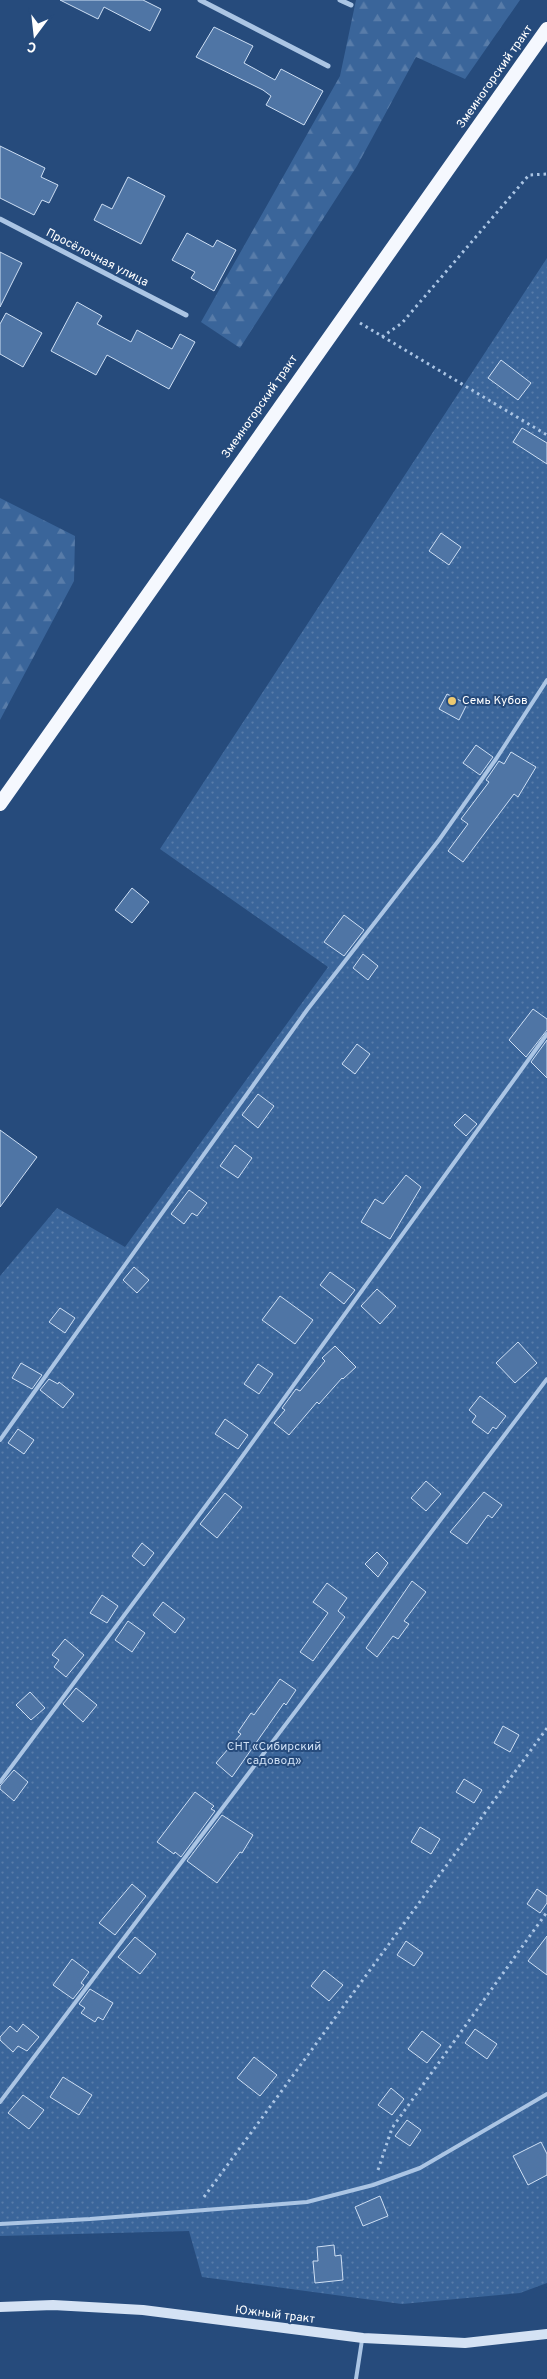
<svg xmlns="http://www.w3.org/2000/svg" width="547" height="2379" viewBox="0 0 547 2379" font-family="Overpass,sans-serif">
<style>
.forest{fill:url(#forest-firs)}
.garden{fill:url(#garden-dots)}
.building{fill:#4f75a5;stroke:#cedff4}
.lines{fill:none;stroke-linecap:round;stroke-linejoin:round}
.path{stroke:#abc5e4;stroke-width:3;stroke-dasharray:2.5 4;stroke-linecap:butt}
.service{stroke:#abc5e4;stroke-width:4}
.minor{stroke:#abc5e4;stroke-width:5}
.secondary{stroke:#d4e2f4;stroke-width:10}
.trunk{stroke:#f5f8fe;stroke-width:14}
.poi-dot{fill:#edc970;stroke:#264b7c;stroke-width:2}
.labels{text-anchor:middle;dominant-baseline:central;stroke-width:4;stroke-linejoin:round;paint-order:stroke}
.street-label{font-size:12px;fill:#fff;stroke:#264b7c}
.poi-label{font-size:12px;fill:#fff;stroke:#264b7c;text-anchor:start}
.park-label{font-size:12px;fill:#cedff4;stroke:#264b7c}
</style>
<defs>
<pattern id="forest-firs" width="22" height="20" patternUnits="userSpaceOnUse" patternTransform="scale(1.25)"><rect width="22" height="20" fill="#3a659a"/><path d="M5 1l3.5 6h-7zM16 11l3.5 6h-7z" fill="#587ca9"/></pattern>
<pattern id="garden-dots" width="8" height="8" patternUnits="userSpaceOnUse" patternTransform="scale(1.25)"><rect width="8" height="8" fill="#3a659a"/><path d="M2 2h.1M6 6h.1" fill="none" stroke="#587ca9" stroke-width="1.8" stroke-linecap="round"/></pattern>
</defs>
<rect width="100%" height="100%" fill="#264b7c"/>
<path class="forest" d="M356,0h164l-55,79 -49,-22 -59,109 -117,182 -39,-26 139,-246z
M0,498l75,38 -1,45 -74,139z"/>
<path class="garden" d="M547,258v2025l-27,10 -118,11 -200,-27 -13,-46 -189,5v-960l57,-68 68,39 203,-280 -168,-118z"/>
<path class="building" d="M60,0h83l18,9 -11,22 -46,-24 -6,12z
M214,27l39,19 -9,17 31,17 6,-11 42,22 -19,34 -38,-20 5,-9 -8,-6 -67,-33z
M0,146l45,22 -4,9 17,8 -9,18 -7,-3 -8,15 -34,-17z
M128,177l37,19 -24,48 -47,-24 8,-16 10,5z
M187,233l26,14 4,-7 19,10 -22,41 -23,-13 4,-6 -23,-12z
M0,252l22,11 -22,44z
M77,302l25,14 -5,8 34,18 6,-12 35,19 8,-15 15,8 -26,47 -62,-34 -11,20 -45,-24z
M6,313l36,20 -19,34 -23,-13v-30z
M501,360l30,23 -13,17 -30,-22z
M522,428l25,15v21l-34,-22z
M441,533l20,14 -12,18 -20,-14z
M447,694l20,10 -8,16 -20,-11z
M476,745l17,12 -13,18 -17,-12z
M511,752l25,15 -18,30 -4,-3 -51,68 -15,-11 20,-27 -7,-5 28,-37 -3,-2 13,-19 5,3z
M132,888l17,14 -17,21 -17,-13z
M344,915l20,15 -20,26 -20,-14z
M363,954l15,12 -10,14 -15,-12z
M533,1009l14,10v11l-21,27 -17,-17z
M547,1040v38l-16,-16z
M357,1044l13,10 -15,20 -13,-10z
M258,1094l16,12 -16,22 -16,-13z
M465,1114l12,10 -11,12 -12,-11z
M0,1130l37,27 -37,50z
M235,1145l17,13 -14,20 -18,-12z
M406,1175l15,12 -31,52 -29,-17 14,-23 8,5z
M189,1190l18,13 -10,13 -5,-3 -8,11 -13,-10z
M134,1267l15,13 -12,13 -14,-13z
M330,1272l25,18 -11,14 -24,-19z
M377,1289l19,17 -16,18 -19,-18z
M280,1296l33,24 -18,24 -33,-24z
M60,1308l15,10 -10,15 -16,-11z
M518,1342l19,21 -22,20 -19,-20z
M335,1346l21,21 -13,12 -1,-1 -23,26 -2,-2 -28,33 -15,-12 11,-13 -3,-2 14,-19 4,2 25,-30 -3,-3z
M21,1363l21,12 -10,14 -20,-11z
M258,1364l15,10 -14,20 -15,-10z
M49,1379l9,5 1,-2 15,12 -11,14 -23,-18z
M480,1396l26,20 -10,13 -3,-2 -5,7 -16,-12 4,-6 -7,-6z
M225,1419l23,16 -10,14 -23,-15z
M18,1429l16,11 -10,14 -16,-11z
M426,1481l15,13 -15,17 -15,-13z
M484,1492l18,13 -10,13 -4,-3 -21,29 -17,-12z
M225,1493l17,14 -25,31 -17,-14z
M142,1543l12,10 -10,13 -12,-10z
M377,1552l11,11 -10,14 -13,-13z
M412,1581l14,11 -22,29 5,3 -11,15 -5,-3 -16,21 -11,-9z
M327,1583l20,15 -9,13 7,6 -32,44 -13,-9 28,-39 -15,-11z
M102,1595l16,11 -11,17 -17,-10z
M163,1602l22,17 -10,14 -22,-18z
M128,1621l17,12 -13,19 -17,-12z
M65,1639l19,16 -18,22 -12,-10 5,-7 -7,-5z
M280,1679l16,11 -10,15 -2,-2 -52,74 -16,-14 25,-29 -3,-2 13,-19 3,2z
M76,1688l21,17 -14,17 -20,-18z
M30,1692l15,16 -14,12 -15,-15z
M503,1726l16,9 -9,17 -16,-9z
M14,1770l14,12 -14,19 -14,-12v-3z
M464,1779l18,11 -8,13 -18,-11z
M195,1792l19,14 -3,3 4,2 -34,46 -6,-5 -1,2 -17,-12z
M222,1815l31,20 -11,18 -2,-1 -23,31 -30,-22z
M420,1827l20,12 -9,15 -20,-12z
M132,1884l14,12 -31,39 -16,-12z
M537,1889l10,7v7l-7,10 -13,-9z
M547,1936v39l-19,-14z
M135,1937l21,17 -16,20 -22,-17z
M406,1941l17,12 -9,13 -17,-11z
M72,1959l17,13 -8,11 3,2 -11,14 -20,-14z
M324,1970l19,15 -14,16 -18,-15z
M90,1989l23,14 -10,17 -5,-3 -3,5 -14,-9 4,-5 -6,-4z
M23,2024l16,13 -12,14 -9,-5 -5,6 -13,-12v-3l10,-11 7,6z
M475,2029l22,15 -10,15 -22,-16z
M422,2031l19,14 -14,18 -19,-14z
M254,2057l23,18 -17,21 -23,-18z
M63,2077l29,18 -13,20 -29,-18z
M391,2088l13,11 -12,16 -14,-10z
M23,2095l21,15 -15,19 -21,-16z
M407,2120l14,10 -11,16 -15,-10z
M541,2142l6,12v21l-19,10 -15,-29z
M380,2196l8,20 -25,10 -8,-19z
M334,2245l1,11 6,-1 2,25 -28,3 -2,-22h5l-1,-14z"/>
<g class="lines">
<path class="path" d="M360,323l187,112
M382,337l20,-14 127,-148 18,-1
M378,2170l14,-42 155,-216
M204,2197l343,-469"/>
<path class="service" d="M0,1440l307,-430 132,-170 57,-81 51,-79
M0,1782l231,-310 316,-438
M0,2102l547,-723
M0,2224l90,-5 217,-17 66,-17 47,-17 127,-74
M356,2379l6,-39"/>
<path class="minor" d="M200,0l128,66
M340,0l11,5
M0,219l186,96"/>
<path class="secondary" d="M0,2307l53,-2 90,5 220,28 102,5 82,-9"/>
<path class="trunk" d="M0,804l547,-775"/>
</g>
<circle class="poi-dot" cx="452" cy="701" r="5"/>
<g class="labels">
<g class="street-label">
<text transform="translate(495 77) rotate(-55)">Змеиногорский тракт</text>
<text transform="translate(97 258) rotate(27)">Просёлочная улица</text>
<text transform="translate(260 407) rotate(-55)">Змеиногорский тракт</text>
<text transform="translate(275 2315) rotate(7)">Южный тракт</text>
</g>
<g class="poi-label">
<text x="462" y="701">Семь Кубов</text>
</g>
<g class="park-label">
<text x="274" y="1747">СНТ «Сибирский<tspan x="274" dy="14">садовод»</tspan></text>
</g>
</g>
<g transform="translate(35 35) rotate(195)" stroke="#264b7c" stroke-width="4" paint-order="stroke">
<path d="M0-4L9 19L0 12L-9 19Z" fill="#ffffff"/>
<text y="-8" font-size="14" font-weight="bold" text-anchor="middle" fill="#ffffff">С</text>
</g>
</svg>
